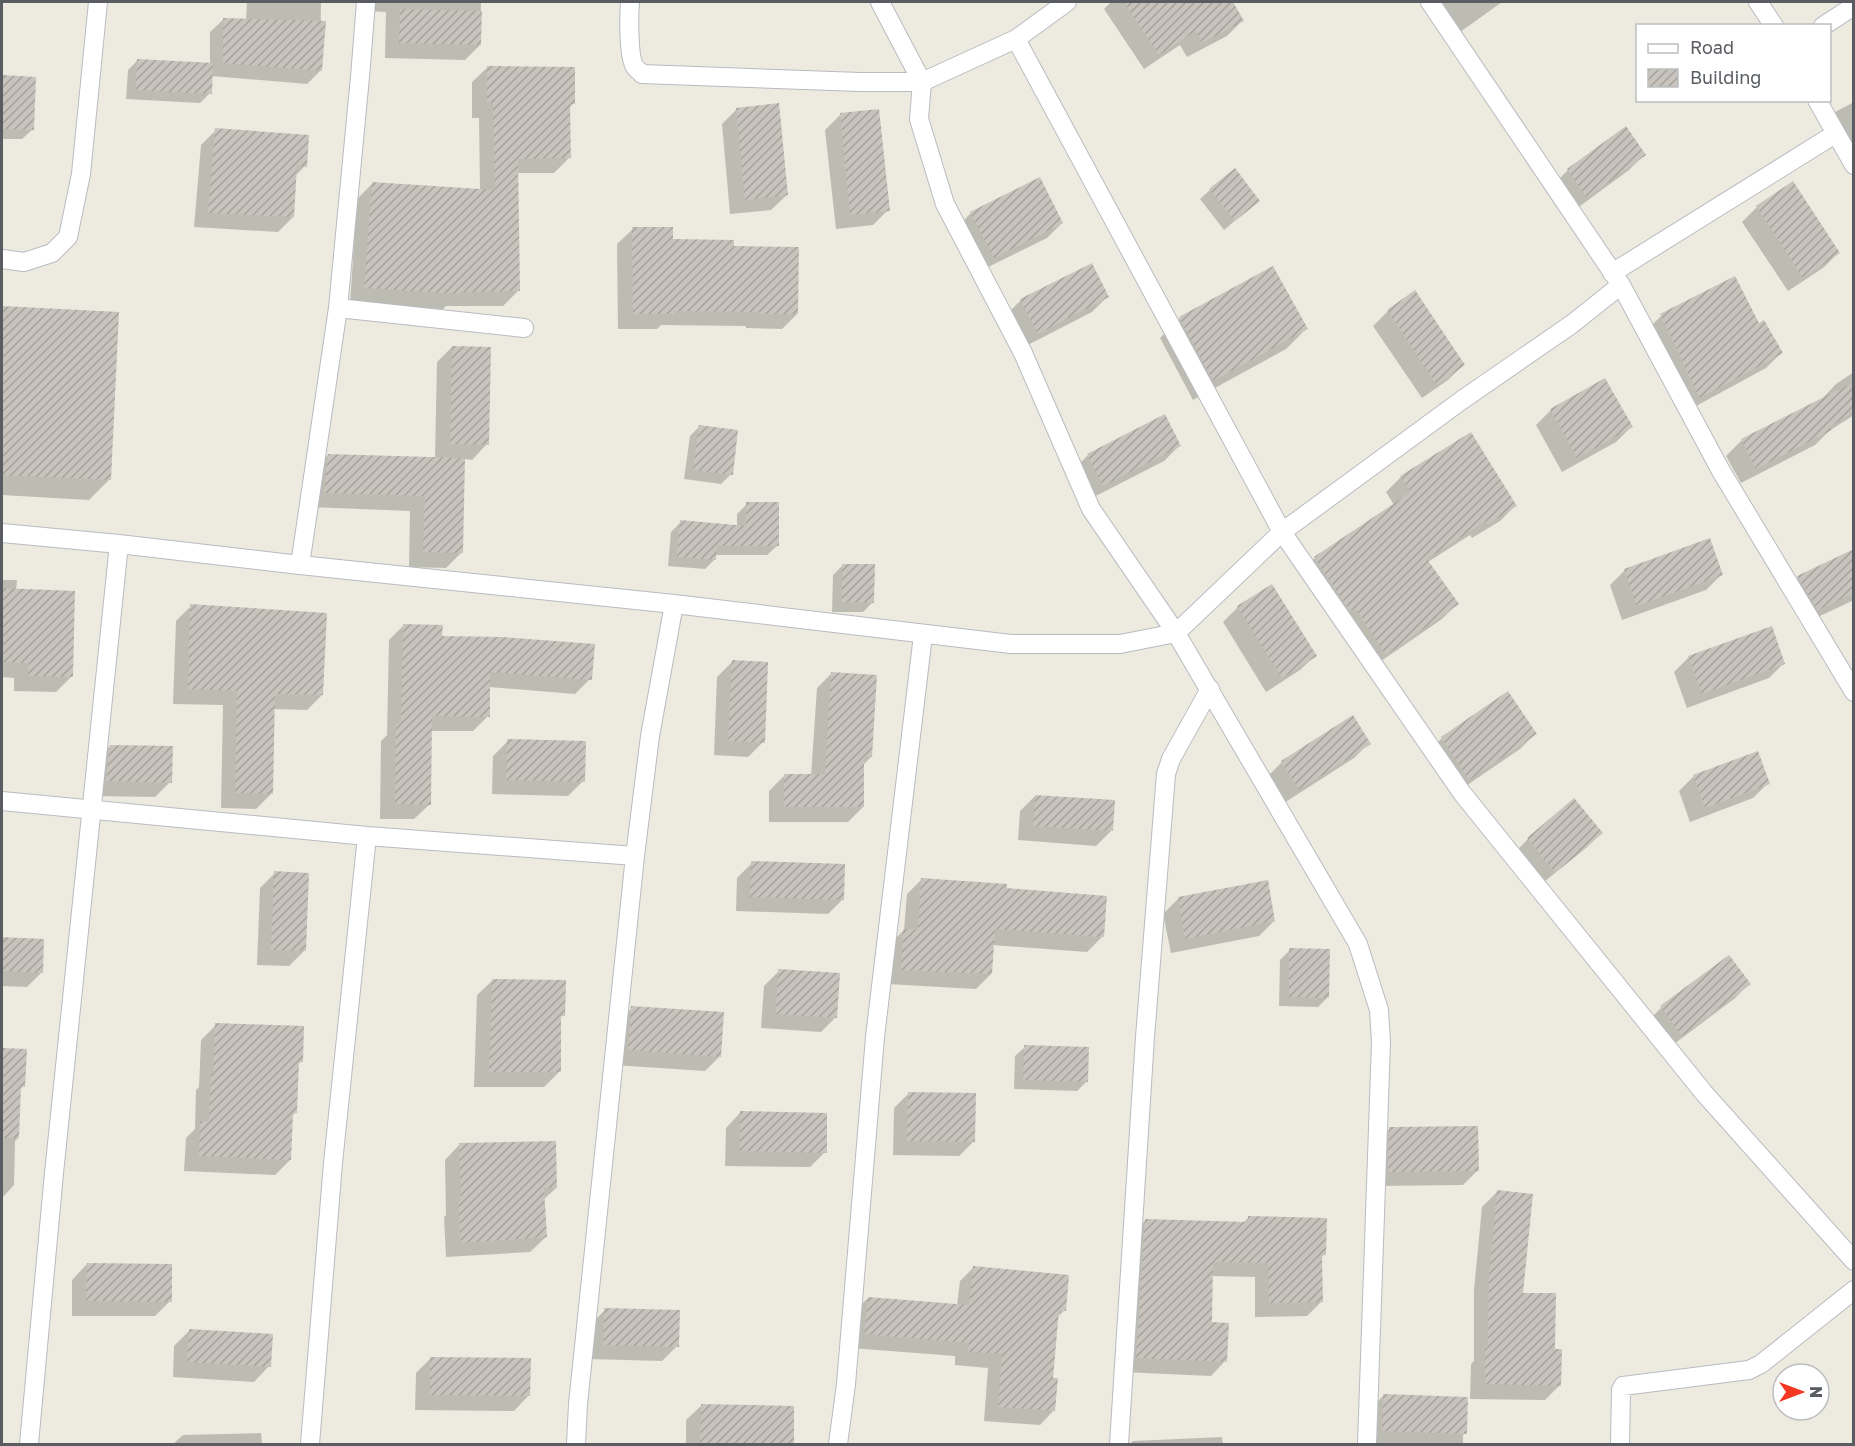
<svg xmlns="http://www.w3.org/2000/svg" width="1855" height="1446" viewBox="0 0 1855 1446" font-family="'Golos Text',sans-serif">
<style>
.shadow{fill:#0003}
.building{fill:url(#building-hatch)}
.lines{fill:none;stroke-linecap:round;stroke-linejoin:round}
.minor-casing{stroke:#b8bbc0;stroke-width:20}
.minor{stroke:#fff;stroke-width:18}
</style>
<defs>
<pattern id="building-hatch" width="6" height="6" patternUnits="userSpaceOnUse" patternTransform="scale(1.5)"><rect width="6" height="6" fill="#c8c4bd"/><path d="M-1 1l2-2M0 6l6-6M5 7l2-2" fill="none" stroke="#a5a29d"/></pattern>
</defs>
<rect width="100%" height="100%" fill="#edebe0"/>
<path class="shadow" d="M247,2h74l-1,69 -13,13 -96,-8 -1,17 -10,10 -74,-4 2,-29 10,-10 72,4v-32l14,-13 22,1z
M366,2h115l-1,43 -15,15 -80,-2 1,-46 -21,-1z
M1111,2h121l10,19 -15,15 -40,21 -7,-12 -36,24 -40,-60z
M1432,2h70l-46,33z
M488,67l85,37 -4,4v50l-15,15h-37l1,118 -15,15h-57l-3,3 -93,-6 7,-104 15,-15 108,7 -1,-73h-7v-36z
M4,77l28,53 -10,9h-20v-60z
M1854,102v48l-32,-24 15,-15z
M737,109l50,86 -16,15 -41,4 -8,-90z
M840,115l48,95 -15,15 -37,4 -11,-99z
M1625,129l19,26 -15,15 -57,42 -19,-27 15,-15z
M216,130l89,36 -10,10 -2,41 -15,15 -84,-5 7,-82z
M1210,190l48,11 -34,29 -24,-31z
M1757,207l81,46 -15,15 -35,23 -46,-69z
M971,213l91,10 -15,15 -69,34 -22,-44z
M633,229l39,12 61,7 64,66 -15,15 -36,-1v-2l-85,-1 -4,4h-39l-1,-85z
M1414,292l49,73 -15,15 -26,18 -49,-72 15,-15z
M1107,297l-15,15 -70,36 -16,-33 15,-15z
M2,308l115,5 -8,167 -20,20 -87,-5z
M1661,316l97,9 23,28 -15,15 -81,44 -39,-81z
M1180,318l126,11 -20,20 -93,51 -33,-62z
M452,347l35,97 -15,16 -8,-1 -2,93 -16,16 -37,-1 1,-56 -100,-4 3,-37 15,-15 107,3 2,-96z
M1854,372v43l-25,16 -14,14 -74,38 -15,-27 15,-15 80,-41 15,-16z
M1551,410l80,17 -15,15 -54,30 -26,-47z
M1164,416l15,30 -15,15 -76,39 -16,-29 15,-15z
M700,426l31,48 -10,10 -37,-5 6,-43z
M1401,477l114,29 -15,15 -28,17 -2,-3 -42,27 29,42 -15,15 -71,49 -32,-46 -4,3 -35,-52 15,-15 79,-53 -8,-13z
M747,504l30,42 -10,9h-52v4l-10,10 -37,-3 3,-34 10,-10 56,4v-12z
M1854,551v49l-51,24 -20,-32 15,-15z
M843,565l30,37 -10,10h-31l1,-37z
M1625,570l96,5 -15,15 -84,30 -12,-35z
M2,580h15l-1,10 55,87 -15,15 -42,-1v-13l-12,-1z
M191,606l131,89 -15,15 -34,-1 -2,85 -15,15 -35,-1 2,-103 -50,-1 3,-83z
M1238,607l77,49 -15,14 -34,22 -43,-70z
M404,625l37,12 149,42 -15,15 -86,-7 -1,29 -15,15h-42l-1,73 -16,15h-34l1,-78 6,-6 2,-95z
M1689,657l95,6 -15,15 -82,30 -13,-36z
M732,662l31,80 -15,15 -34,-2 3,-78z
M832,673l39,84 -8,8v42l-15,15h-79v-31l15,-15h27l6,-88z
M1508,693l27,41 -15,15 -66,45 -27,-41 15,-15z
M508,741l75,40 -15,15 -76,-2 1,-38z
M1369,743l-15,15 -70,45 -17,-26 15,-15z
M110,746l60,36 -15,15 -63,-1 3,-35z
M1694,776l74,7 -15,15 -63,24 -11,-31z
M1035,796l76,35 -15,15 -78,-6 2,-29z
M1574,800l27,33 -15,15 -47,38 -26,-32 15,-15z
M752,863l91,36 -15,15 -92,-3 1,-33z
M275,873l29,78 -15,15 -32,-1 3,-77z
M922,879l84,11 96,47 -15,15 -95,-7 -1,29 -15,15 -89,-5 2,-39 15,-15 3,-36z
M1178,899l96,22 -15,15 -88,17 -8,-39z
M2,939l41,1 -1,32 -15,15 -25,-1z
M1290,950l38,47 -10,10 -39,-1 1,-46z
M1729,957l20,27 -15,15 -68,51 -20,-27 15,-15z
M779,971l57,46 -15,15 -60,-4 3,-42z
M493,980l70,35 -4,4v53l-15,15h-70l3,-92z
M632,1008l88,48 -15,15 -91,-6 3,-42z
M216,1025l86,36 -5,4 -2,48 -3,3 -2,44 -15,15 -91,-4 2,-33 9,-9 1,-39 3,-3 2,-47z
M1025,1047l62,34 -10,10 -63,-2 1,-33z
M2,1050l23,1 -1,35 -5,4 -1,48 -3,3 -1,44 -12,13z
M909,1093l65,48 -15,15 -66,-1 1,-47z
M741,1112l84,40 -15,15 -85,-1 1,-38z
M1390,1129l88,41 -15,15 -90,1 2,-42z
M460,1144l96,44 -13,12 3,37 -16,15 -84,5 -2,-40 2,-2 -1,-55z
M1497,1192l24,102 33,56 6,35 -15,15 -75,-1 1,-35 3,-3v-71l8,-83z
M1248,1218l76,37 -4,3 1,44 -14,14 -52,1v-40l-44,-1v48l14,37 -14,15 -89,-4 9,-137 14,-14 98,2z
M87,1264l83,37 -15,15h-83v-36z
M974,1267l90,44 -8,7 -4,61 2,31 -14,15 -56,-4 4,-53 -33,-3v-9l-104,-8 3,-36 14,-14 89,7 3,-24z
M605,1310l72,36 -15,15 -73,-2 1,-34z
M189,1331l80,35 -15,16 -81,-5 1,-31z
M431,1358l98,37 -15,16 -99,-1 1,-37z
M1384,1395l81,38 -2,2v9h-95l1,-34z
M702,1405l91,2 -1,37h-106v-24z
M261,1433l1,11h-89l10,-9z
M1222,1437l1,7h-93l3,-3z"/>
<path class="building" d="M1124,2h109l11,19 -42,22 -6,-12 -37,24z
M400,9l82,2 -1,34 -82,-2z
M223,18l103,3 -4,50 -99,-8z
M137,59l76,4 -1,31 -76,-4z
M487,66l88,1v37h-5l1,54 -53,1 2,132 -60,1v2l-96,-6 8,-106 123,8 -2,-87h-6z
M3,75l33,2 -2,53 -32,-1z
M779,103l9,92 -43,5 -9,-92z
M879,109l11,102 -40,4 -10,-102z
M1626,126l20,29 -59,43 -20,-29z
M215,128l94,7 -2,32 -10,-1 -3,51 -86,-4z
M1235,168l25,33 -25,20 -26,-32z
M1040,177l23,46 -69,35 -24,-46z
M1793,181l47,72 -37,25 -47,-72z
M632,227h41v12l61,1v6l65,1 -1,67h-38v-2l-86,-1v3h-41z
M1092,263l17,34 -71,37 -18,-35z
M1273,266l35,63 -95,52 -34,-64z
M1735,276l24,47 5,-3 19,33 -83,45 -17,-34h1l-24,-50z
M1415,290l50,75 -28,20 -50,-75z
M2,306l117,6 -8,168 -109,-5z
M452,346l39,1 -2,98 -39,-1z
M1605,378l28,49 -56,31 -27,-49z
M1854,382v29l-24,16 2,3 -76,39 -15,-30z
M1165,414l16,32 -78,40 -16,-32z
M699,425l39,5 -5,45 -40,-5z
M1471,432l46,74 -29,18 -2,-3 -59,38 32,45 -73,51 -31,-47 -5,3 -36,-54 97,-65 -11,-16z
M328,454l137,4 -2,95 -40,-1 2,-56 -101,-3z
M746,502h33v44h-62l-1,14 -39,-3 3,-37 66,6z
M1710,538l13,37 -86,31 -13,-37z
M1854,549v44l-36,17 -21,-34z
M842,564h33l-1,39 -32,-1z
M1272,584l45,72 -35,22 -45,-72z
M2,588l73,3 -2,86 -45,-1 1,-13 -27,-1z
M190,604l137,9 -4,82 -48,-1 -2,100 -38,-1 2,-102 -49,-2z
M403,624l40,1 -1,11 60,1 93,7 -3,36 -102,-8v45l-58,-1 -1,89 -36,-1 1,-80h5z
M1772,626l13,38 -83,30 -14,-38z
M732,660l36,2 -3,81 -37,-2z
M831,672l46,3 -5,82h-8v50h-80v-33h41z
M1508,691l29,43 -68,46 -28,-43z
M1353,715l18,29 -72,46 -18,-29z
M507,739l79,2 -1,41 -79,-2z
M110,745l63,1 -1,37 -66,-2z
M1758,751l12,33 -65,24 -12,-33z
M1035,795l80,5 -2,31 -80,-5z
M1574,798l29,35 -48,40 -28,-35z
M751,861l94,3 -1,36 -94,-3z
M274,871l35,2 -3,78 -35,-1z
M921,878l86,6v4l100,8 -3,41 -109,-8 -3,45 -91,-4 2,-41 15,1z
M1268,880l7,41 -90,18 -7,-42z
M2,937l42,2 -1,34 -41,-2z
M1289,948l41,1 -1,49 -40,-1z
M1729,955l22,29 -69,52 -22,-30z
M778,969l62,4 -3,45 -61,-4z
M492,979l74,1 -1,36h-4v56h-72z
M631,1006l93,6 -3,45 -93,-7z
M215,1023l89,3 -1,36h-4l-2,51h-4l-2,47 -92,-4 1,-35h9l2,-47h2z
M1024,1045l65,2 -1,35 -65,-2z
M2,1048l25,1 -2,38 -4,-1 -2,52h-17z
M908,1092l68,1 -1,49 -68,-1z
M740,1111l87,2v40l-87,-2z
M1478,1126l1,45 -91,1 1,-45z
M556,1141l1,47h-13l3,49 -86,6 -3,-42h3l-2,-58z
M1497,1190l36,4 -10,99h33l-1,56h7l-1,37 -76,-2v-37l3,1 1,-74z
M1248,1216l79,2 -1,37h-4l1,47 -54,1 -1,-40 -55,-1 -1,60 17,1 -2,39 -91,-4 9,-139 103,3z
M87,1263l85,1v38l-86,-1z
M973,1266l96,9 -3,36 -7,-1 -6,68h5l-3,33 -57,-4 4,-53 -34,-2 1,-9 -105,-9 4,-37 101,8z
M604,1308l76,2 -1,37 -76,-2z
M189,1329l84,5 -2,33 -84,-5z
M430,1357l101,1 -1,38 -100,-1z
M1383,1394l85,3 -1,37 -85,-3z
M701,1404l93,2v38h-94z"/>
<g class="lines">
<defs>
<path id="minor" d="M630,2c-1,12 -2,55 5,65 1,2 6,5 7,7l218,8h62l94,-43 51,-37
M880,2l42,80 -3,37 26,85 78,149 68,156 85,124 182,311 21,66 2,32 -14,402
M1430,2l191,283 100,186 133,221
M1758,2l16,24
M1823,26l31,-20
M1016,39l266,493 180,261 242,300 150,168
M1817,100l37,65
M2,259l22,3 28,-9 16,-16 13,-63 17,-172
M1612,273l223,-139
M338,308l186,20
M2,533l117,11 181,21 374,39 337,40h109l56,-11 106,-101 180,-132 110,-76 49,-39
M300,565l38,-257 22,-231 6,-75
M2,801l365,35 268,20
M29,1444l25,-271 65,-629
M310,1444l23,-281 34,-327
M576,1444l2,-40 57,-548 15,-120 24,-132
M838,1444l8,-60 29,-347 48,-402
M1119,1444l26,-407 21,-263 5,-15 39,-70
M1620,1444l1,-54 2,-4 126,-16 12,-6 93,-74"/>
</defs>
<use href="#minor" class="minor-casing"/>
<use href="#minor" class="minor"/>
</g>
<rect width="1855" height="1446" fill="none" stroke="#595d62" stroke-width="6"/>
<rect x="1636" y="24" width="195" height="78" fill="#ffffff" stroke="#bdbec0" stroke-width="1.5"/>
<rect x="1648" y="44" width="30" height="9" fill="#ffffff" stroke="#bdbec0" stroke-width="1.5"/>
<text x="1690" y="54" font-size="18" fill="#595d62">Road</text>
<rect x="1648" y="69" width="30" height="18" fill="url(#building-hatch)" stroke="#bdbec0" stroke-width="1.5"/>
<text x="1690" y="84" font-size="18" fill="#595d62">Building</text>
<g transform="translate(1801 1392) rotate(90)"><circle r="28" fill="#ffffff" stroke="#bdbec0" stroke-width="1.5"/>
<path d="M0-4.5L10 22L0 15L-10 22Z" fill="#f33720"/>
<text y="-9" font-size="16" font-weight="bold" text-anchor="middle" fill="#595d62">N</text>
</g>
</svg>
